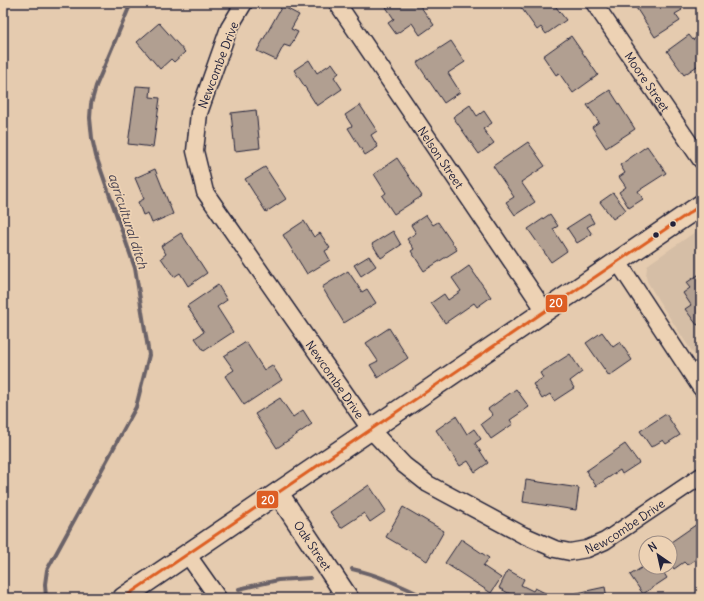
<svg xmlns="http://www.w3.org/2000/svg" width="704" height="601" viewBox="0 0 704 601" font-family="Delius,sans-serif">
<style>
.built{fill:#d5bea6}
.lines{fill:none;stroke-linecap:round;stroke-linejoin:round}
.stream{stroke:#6b6267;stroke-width:4}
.building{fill:#b19f91;stroke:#22223b}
.minor-casing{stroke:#22223b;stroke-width:19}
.tertiary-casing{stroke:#22223b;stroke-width:23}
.minor{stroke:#edd2b4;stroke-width:16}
.tertiary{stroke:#edd2b4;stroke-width:20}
.bus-1-casing{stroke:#edd2b4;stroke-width:6}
.bus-1{stroke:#dd5e24;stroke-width:3}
.bus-dot{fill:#22223b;stroke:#edd2b4;stroke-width:1.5}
.labels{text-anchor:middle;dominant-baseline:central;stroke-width:3.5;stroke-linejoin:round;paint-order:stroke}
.street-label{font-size:12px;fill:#22223b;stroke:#edd2b4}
.water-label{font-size:13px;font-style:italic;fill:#474251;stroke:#edd2b4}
.line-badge{stroke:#edd2b4;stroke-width:1.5}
.badge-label{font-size:11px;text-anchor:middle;font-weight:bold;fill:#fff}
</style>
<rect width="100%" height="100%" fill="#e5cbaf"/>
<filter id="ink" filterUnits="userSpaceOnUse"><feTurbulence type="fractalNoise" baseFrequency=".025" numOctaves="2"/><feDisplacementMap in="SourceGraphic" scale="8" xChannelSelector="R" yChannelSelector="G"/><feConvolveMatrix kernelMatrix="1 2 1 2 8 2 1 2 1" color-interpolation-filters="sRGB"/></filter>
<g filter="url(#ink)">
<path class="built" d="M701,228v137l-41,-62 -13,-22 -1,-5 1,-9 3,-4z"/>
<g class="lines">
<path class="stream" d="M352,569c27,6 50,17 75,29
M239,589l39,-9 32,-2
M46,598l-1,-14 2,-14 89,-163 13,-52 -14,-87 -39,-112 -4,-18 -2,-20 1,-14 5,-18 35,-83"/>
</g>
<path class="building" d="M391,3h17l2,2 3,-2h5l16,22 -14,10 -8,-12 -16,11 -8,-11 6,-4 -8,-12z
M518,3h35l13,17 -20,14 -5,-7 -4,3z
M633,3h44l5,7 -7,4 5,7 -25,16z
M282,6l17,9 -8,14 7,3 -8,15 -6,-2 -8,15 -19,-9z
M159,23l26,29 -11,10 -3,-3 -11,10 -23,-27z
M701,34v32l-1,-2 -16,11 -17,-24 22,-16 4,5z
M571,36l27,39 -25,18 -14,-20 -3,2 -13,-19z
M451,41l14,21 -17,11 12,19 -16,11 -27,-40z
M309,60l8,13 15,-10 7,10 -5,4 8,12 -25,17 -23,-36z
M136,86l15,1 -1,10 10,1 -7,49 -25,-3z
M610,90l25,39 -29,19 -14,-21 7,-5 -12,-17z
M360,105l17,26 -6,4 7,12 -13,8 -17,-27 4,-2 -7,-11z
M470,105l7,11 7,-5 8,12 -9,6 11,14 -15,11 -26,-37z
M256,110l4,38 -25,3 -4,-38z
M528,142l17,24 -24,16 14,20 -20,13 -9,-13 8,-5 -21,-31z
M647,146l19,27 -28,18 5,8 -14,9 -10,-16 7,-5 -7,-10 6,-4 -5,-8z
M397,158l25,38 -28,18 -12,-18 4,-3 -12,-19z
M265,167l21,32 -20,13 -21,-33z
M155,169l18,45 -21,9 -4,-10 -5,2 -5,-13 6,-3 -9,-21z
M613,193l13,17 -13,9 -13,-17z
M550,214l8,12 -5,3 14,22 -16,11 -23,-33z
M589,214l5,9 -7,4 5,7 -15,9 -10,-15z
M426,215l7,10 5,-3 19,28 -33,21 -13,-20 3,-2 -7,-10 9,-6 -5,-8z
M304,221l10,16 6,-4 10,15 -5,3 5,9 -23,14 -24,-39z
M393,231l8,14 -20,13 -9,-14z
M181,233l26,40 -19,13 -8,-13 -6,4 -13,-19 5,-4 -5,-8z
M369,256l7,10 -15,10 -7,-11z
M469,266l22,31 -14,10 -3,-4 -29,20 -14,-20 13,-9 4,6 13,-9 -9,-13z
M348,271l14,21 5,-3 9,14 -32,20 -22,-36z
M701,273v50l-4,2 -12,-16 6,-4 -8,-12 7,-5 -4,-5z
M218,285l9,15 -10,7 16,25 -29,19 -9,-13 9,-6 -17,-26z
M389,328l19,30 -30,20 -8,-13 8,-4 -12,-18z
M602,332l11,15 7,-5 12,18 -23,16 -23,-33z
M246,342l18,28 8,-5 10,15 -38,25 -19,-29 9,-6 -10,-14z
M570,354l12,18 -12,9 4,7 -20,13 -4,-7 -8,5 -9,-15 10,-6 -3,-5z
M516,389l13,18 -19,13 3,4 -22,15 -10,-15 12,-9 -5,-6z
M280,398l13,19 10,-7 9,14 -35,24 -22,-34z
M666,414l14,21 -14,9 -3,-4 -12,7 -11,-16z
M456,416l11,18 7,-5 7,10 -6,4 13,20 -13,9 -7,-11 -8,5 -24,-36z
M625,444l14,19 -17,11 -2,-4 -24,16 -10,-15z
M526,480l53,8 -3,22 -53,-8z
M369,485l17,26 -16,11 -6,-9 -23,15 -11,-16z
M403,507l41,24 -17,30 -41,-24z
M697,524l4,6v18l-2,1 2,3v4l-14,9 -3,-3 -10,7 -4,-6v-12l5,-3 -4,-6z
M461,539l28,19 -6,8 18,12 -10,15 -46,-30z
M646,565v2h14l7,11 -24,16 -13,-19z
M508,570l16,9 -3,6 12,6 2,-3 16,8 -1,2h-40l2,-3 -13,-7z
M605,587l2,11h-44v-2z"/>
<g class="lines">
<defs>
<g id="minor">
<path id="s1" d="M244,3l-15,25 -30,85 -4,38 10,41 165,237 34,36 24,19 95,51 32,14 15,3 17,-3 18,-8 96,-65"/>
<path id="s2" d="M337,3l208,308"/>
<path id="s3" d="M594,3l107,157"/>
<path d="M618,262l83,126"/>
<path d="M187,554l31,44"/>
</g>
<g id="tertiary">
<path id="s4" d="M278,493l70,105"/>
<path d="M123,598l578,-393"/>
</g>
</defs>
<use href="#minor" class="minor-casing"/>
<use href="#tertiary" class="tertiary-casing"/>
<use href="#minor" class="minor"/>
<use href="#tertiary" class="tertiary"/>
<defs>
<path id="bus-1" d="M123,598l578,-393"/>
</defs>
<use href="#bus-1" class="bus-1-casing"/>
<use href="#bus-1" class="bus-1"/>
</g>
</g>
<g class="bus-dot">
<circle cx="673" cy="224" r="3.5"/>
<circle cx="656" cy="235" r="3.5"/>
</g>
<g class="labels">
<g class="street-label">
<text transform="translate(218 65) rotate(-69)">Newcombe Drive</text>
<text stroke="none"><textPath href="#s3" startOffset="95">Moore Street</textPath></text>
<text stroke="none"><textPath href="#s2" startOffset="186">Nelson Street</textPath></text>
<text stroke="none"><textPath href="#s1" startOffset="428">Newcombe Drive</textPath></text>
<text stroke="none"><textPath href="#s1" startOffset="788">Newcombe Drive</textPath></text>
<text stroke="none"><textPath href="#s4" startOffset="63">Oak Street</textPath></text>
</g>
<g class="water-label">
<text transform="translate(128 221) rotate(72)">agricultural ditch</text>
</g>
</g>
<g class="line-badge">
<rect x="545" y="294" width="23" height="19" rx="4" fill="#dd5e24"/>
<rect x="256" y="490" width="23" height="19" rx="4" fill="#dd5e24"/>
</g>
<g class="badge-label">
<text x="556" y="307">20</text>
<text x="268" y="504">20</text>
</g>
<rect width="704" height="601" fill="none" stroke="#edd2b4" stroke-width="16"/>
<rect x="8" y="8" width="688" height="585" fill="none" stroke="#22223b" stroke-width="1.5" filter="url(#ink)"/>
<g transform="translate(658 555) rotate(326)"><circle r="19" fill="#edd2b4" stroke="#9c8c84"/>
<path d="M0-3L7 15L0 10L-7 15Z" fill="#22223b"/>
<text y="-6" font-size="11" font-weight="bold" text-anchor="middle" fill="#22223b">N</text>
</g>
</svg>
